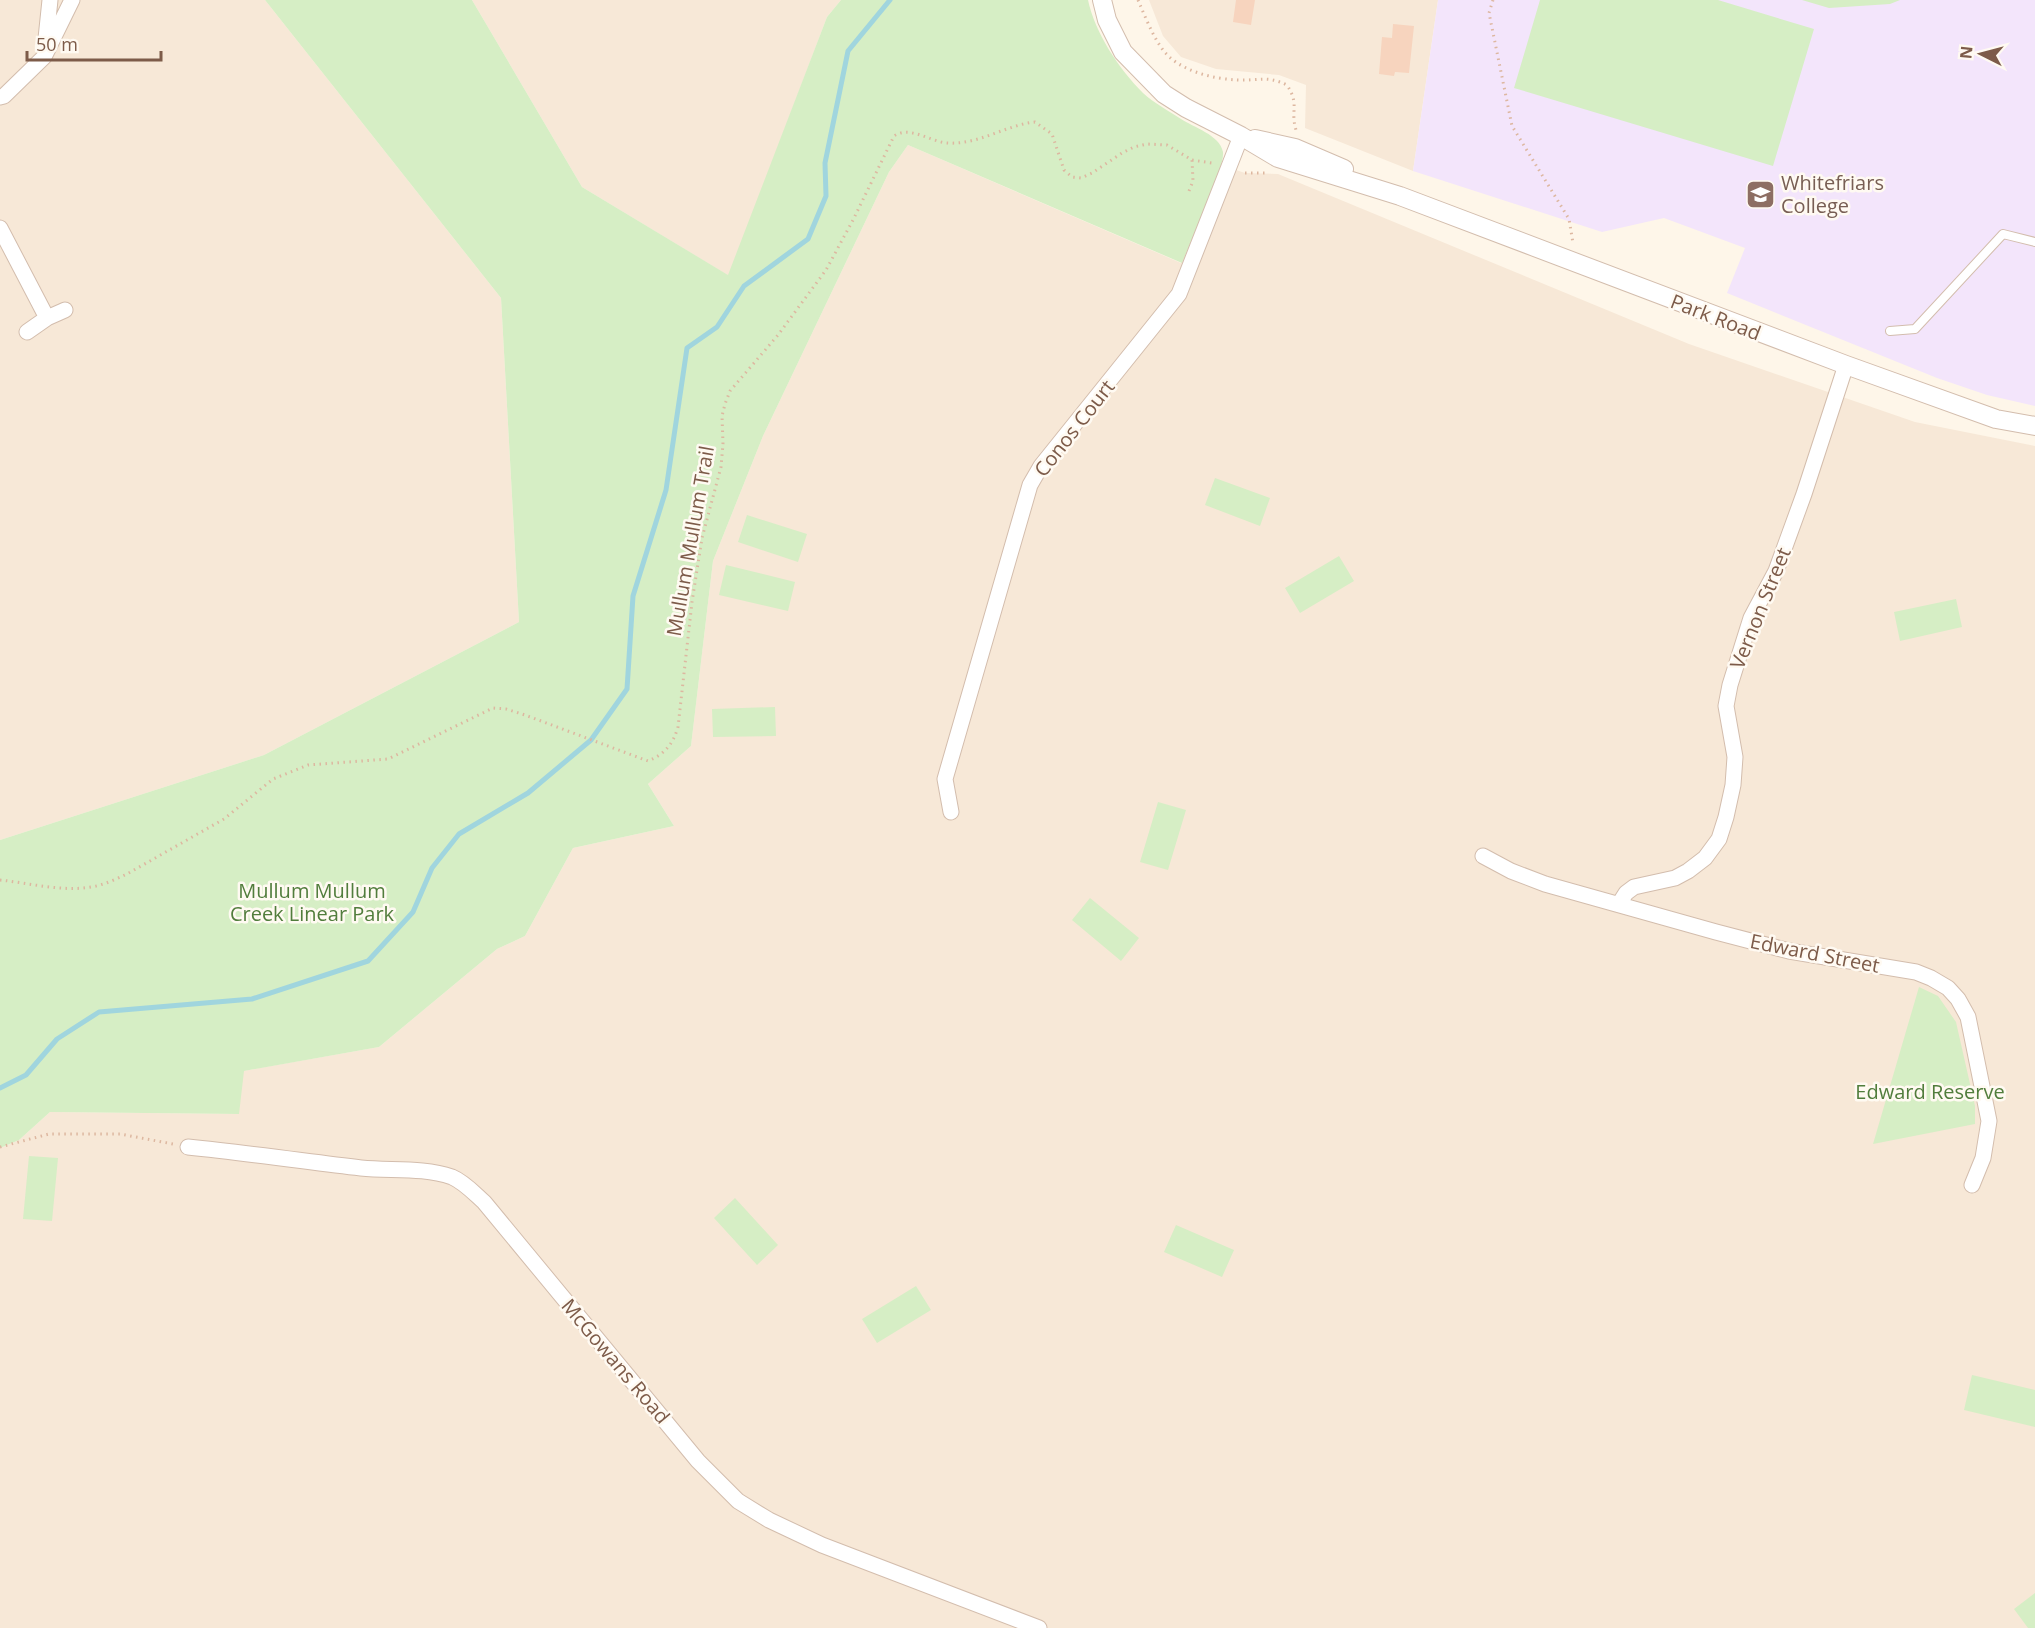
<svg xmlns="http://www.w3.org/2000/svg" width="2035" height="1628" viewBox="0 0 2035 1628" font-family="'Open Sans',sans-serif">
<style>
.residential{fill:#f7e8d7}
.education{fill:#f3e5fb}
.green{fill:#d6eec5}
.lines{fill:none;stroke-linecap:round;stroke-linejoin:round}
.stream{stroke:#a0d5de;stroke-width:5}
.building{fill:#f7d4be}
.service-casing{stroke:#d3bdad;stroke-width:10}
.minor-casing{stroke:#d3bdad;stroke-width:17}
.tertiary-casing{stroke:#d3bdad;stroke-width:20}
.path{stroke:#ddb7a0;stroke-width:3;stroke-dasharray:1.5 4.5;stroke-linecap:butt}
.service{stroke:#fff;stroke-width:8}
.minor{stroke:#fff;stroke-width:15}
.tertiary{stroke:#fff;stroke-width:18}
.labels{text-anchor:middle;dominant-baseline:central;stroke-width:5;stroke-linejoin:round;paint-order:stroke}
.education-label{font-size:20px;fill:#785e54;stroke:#fffaf2;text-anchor:start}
.street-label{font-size:20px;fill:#7d5b49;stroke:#fffaf2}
.park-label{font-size:20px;fill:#517d3c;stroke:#fffaf2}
</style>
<rect width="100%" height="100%" fill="#fef6e9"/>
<path class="residential" d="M0,0h265l236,298 18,324 -255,133 -264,85z
M472,0h369l-14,17 -98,259 -147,-89z
M1149,0h289l-25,171 -108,-43 1,-43 -27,-10 -63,-6 -35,-12 -18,-21z
M908,145l273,118 40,-98 24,8 33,1 411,170 226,78 120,24v1182h-2035v-480l19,-8 31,-28 188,2 5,-43 136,-24 118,-98 28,-13 48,-88 101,-22 -26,-42 43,-38 22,-185 50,-125 126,-264z"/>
<path class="education" d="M1438,0h597v406l-48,-11 -50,-17 -210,-85 18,-45 -81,-30 -62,14 -189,-61z"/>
<path class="green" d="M265,0h207l110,187 146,88 99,-258 14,-17h247c7,33 31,69 55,93 11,10 26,18 38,26 12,8 39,16 42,33 2,18 -33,90 -41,111l-274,-118 -19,27 -126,264 -50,125 -22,185 -43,38 26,42 -101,22 -48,88 -28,13 -118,98 -135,24 -5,43 -189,-2 -31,28 -19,8v-308l264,-85 255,-133 -18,-324z
M1540,0h178l96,29 -41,137 -259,-78z
M1802,0h98l-10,4 -61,4z
M1215,478l55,20 -10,28 -55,-21z
M747,515l60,19 -9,28 -60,-20z
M1339,556l15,25 -54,32 -15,-25z
M726,565l69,17 -7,29 -69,-16z
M1956,599l6,28 -62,14 -6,-29z
M775,707l1,29 -63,1 -1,-28z
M1158,802l28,8 -18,60 -28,-8z
M1090,898l49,40 -18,23 -49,-41z
M1919,987l19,9 18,26 19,84v18l-102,20z
M29,1156l29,2 -6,63 -29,-2z
M735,1198l43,47 -21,20 -43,-47z
M1176,1225l58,25 -12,27 -58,-25z
M916,1286l15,24 -54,33 -15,-24z
M1972,1375l63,15v37l-71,-17z
M2035,1593v35h-7l-14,-19z"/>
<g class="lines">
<path class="stream" d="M0,1088l26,-13 31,-36 42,-27 153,-13 116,-38 45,-49 19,-44 27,-34 69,-41 63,-53 36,-51 6,-93 33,-106 21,-142 30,-21 27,-41 64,-47 18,-43 -1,-33 23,-112 42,-51"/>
</g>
<path class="building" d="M1236,0h19l-4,25 -18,-3z
M1393,24l21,2 -5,47 -14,-1 -1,4 -15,-2 3,-37 10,1z"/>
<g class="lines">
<defs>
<path id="service" d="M1890,331l25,-2 88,-95 32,8"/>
<path id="minor" d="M45,48l5,-48
M0,97l4,-1 40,-39 28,-57
M0,228l47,90
M27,332l20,-14 18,-8
M951,812l-6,-33 85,-294 11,-19 138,-172 62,-158
M1483,856l28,15 34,13 171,48 73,19 127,21 15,6 17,10 10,11 10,18 21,104 -6,37 -11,27
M1619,904l7,-11 8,-6 41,-9 13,-7 17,-13 14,-19 7,-22 7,-32 2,-28 -9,-51 4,-21 21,-67 25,-47 28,-77 42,-129
M188,1147c58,6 115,14 173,21 30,3 62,-1 91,9 12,5 22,16 32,25l214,259 40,40 31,19 53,25 217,83"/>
<path id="tertiary" d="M1102,0l5,20 16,32 41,42 22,14 55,28 37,22 122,38 446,169 150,54 39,7
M1255,139l40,9 49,21"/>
</defs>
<use href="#service" class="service-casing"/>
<use href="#minor" class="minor-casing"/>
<use href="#tertiary" class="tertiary-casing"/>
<path class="path" d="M1138,0c7,16 14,35 25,50 16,21 50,29 75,30 21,1 28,-5 49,5 13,20 3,25 9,45
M1493,0l-4,13 23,113 57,93 4,24
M1245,173h23
M1189,191l4,-10 -1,-21
M0,880c29,3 62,12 91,7 13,-2 25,-8 36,-13l97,-55 49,-40 35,-14 80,-6 105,-51 13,1 19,6 123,46c17,-7 25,-17 30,-34l14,-125 10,-64 19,-71 2,-23 -1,-28 3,-12 5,-13 48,-56 48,-65 27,-50 41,-84c16,-11 36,6 54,7 30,2 58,-18 87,-21l17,12 12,36 8,7 9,1 11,-5 30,-20 12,-6 13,-3 20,1 25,15 20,3
M0,1147l49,-13h71l53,10"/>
<use href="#service" class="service"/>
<use href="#minor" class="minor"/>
<use href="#tertiary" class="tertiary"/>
</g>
<defs>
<symbol id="school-square" viewBox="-11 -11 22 22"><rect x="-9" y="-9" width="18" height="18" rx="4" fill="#8d6e63" stroke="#fffaf2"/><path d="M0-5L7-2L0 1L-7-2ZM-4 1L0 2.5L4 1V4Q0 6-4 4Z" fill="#fff"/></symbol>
</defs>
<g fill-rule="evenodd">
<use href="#school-square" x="1744" y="178" width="33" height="33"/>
</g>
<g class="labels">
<g class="education-label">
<text x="1781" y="182">Whitefriars<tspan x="1781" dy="23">College</tspan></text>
</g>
<g class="street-label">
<text transform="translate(1716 317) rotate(21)">Park Road</text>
<text transform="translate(1074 428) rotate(-52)">Conos Court</text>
<text transform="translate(690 541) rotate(-80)">Mullum Mullum Trail</text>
<text transform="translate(1760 608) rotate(-68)">Vernon Street</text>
<text transform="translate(1815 953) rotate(11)">Edward Street</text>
<text transform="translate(616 1361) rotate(50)">McGowans Road</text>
</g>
<g class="park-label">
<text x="312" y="890">Mullum Mullum<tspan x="312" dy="23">Creek Linear Park</tspan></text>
<text x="1930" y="1091">Edward Reserve</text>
</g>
</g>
<g transform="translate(1981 54) rotate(276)" stroke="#fffaf2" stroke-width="4.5" paint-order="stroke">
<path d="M0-4.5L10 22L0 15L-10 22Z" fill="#7d5b49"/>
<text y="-9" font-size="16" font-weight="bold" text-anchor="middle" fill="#7d5b49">N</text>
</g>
<path d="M27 51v9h134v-9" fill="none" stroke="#7d5b49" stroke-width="3"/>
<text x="36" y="51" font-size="18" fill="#7d5b49" stroke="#fffaf2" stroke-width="4.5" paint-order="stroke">50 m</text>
</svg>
